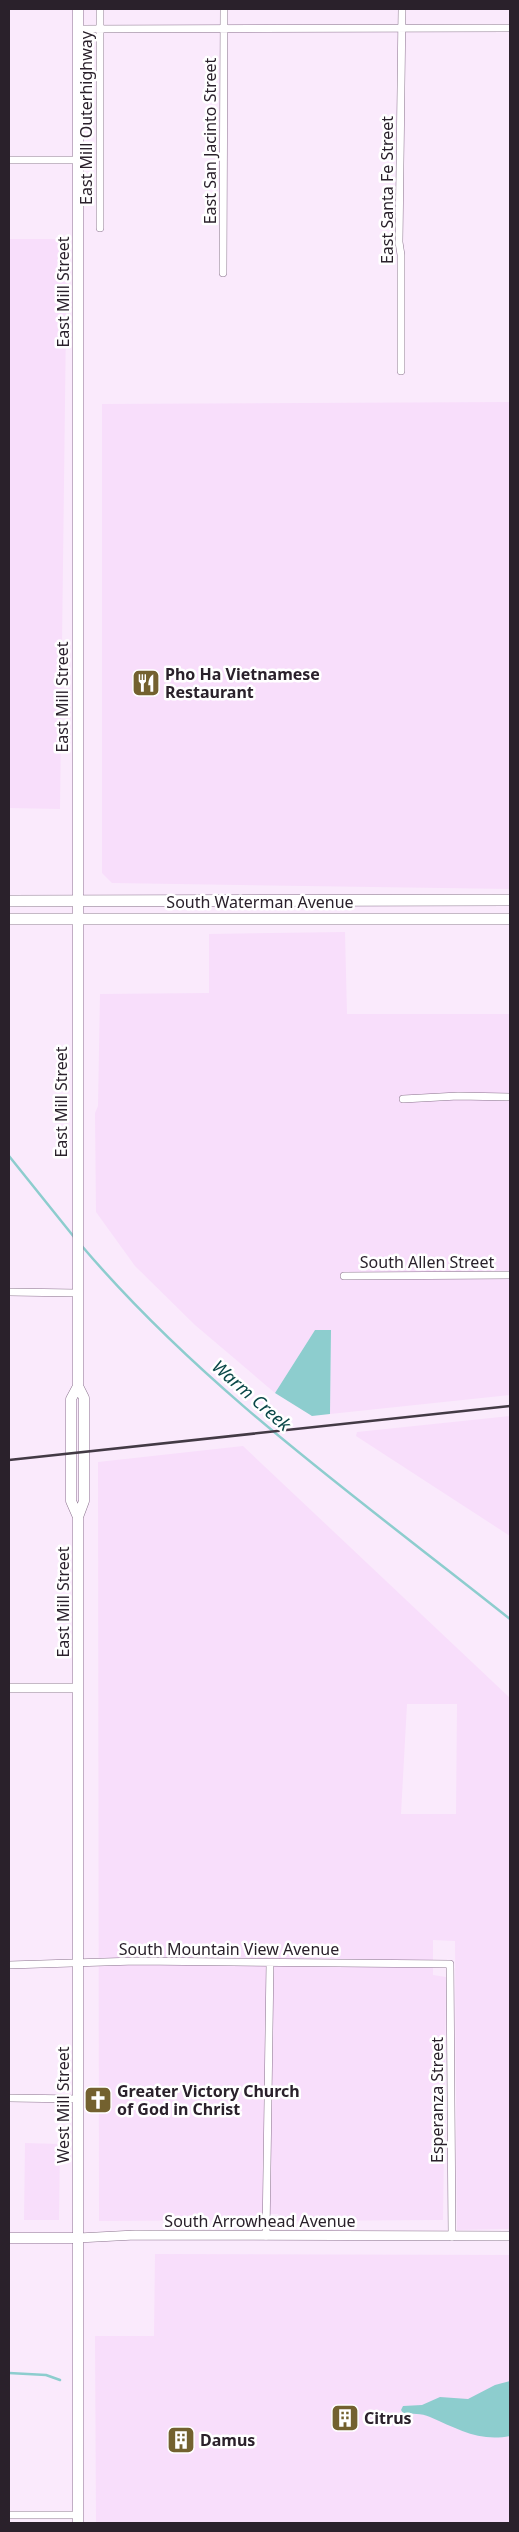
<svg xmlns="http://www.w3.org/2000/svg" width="519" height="2532" viewBox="0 0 519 2532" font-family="'Noto Sans',sans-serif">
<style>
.built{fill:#f8defb;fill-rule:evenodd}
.water{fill:#8dcdce}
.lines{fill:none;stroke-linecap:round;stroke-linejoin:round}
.stream{stroke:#8dcdce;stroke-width:2.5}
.minor-casing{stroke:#8a738d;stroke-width:8}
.tertiary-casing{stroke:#8a738d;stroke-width:10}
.secondary-casing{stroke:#8a738d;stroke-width:11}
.primary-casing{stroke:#8a738d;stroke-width:12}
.minor{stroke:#fff;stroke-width:7}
.tertiary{stroke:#fff;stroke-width:9}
.secondary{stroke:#fff;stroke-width:10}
.primary{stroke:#fff;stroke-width:11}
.rail{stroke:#433a45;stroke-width:2.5}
.labels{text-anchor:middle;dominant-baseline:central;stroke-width:5;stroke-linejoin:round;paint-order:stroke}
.street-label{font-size:16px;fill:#2a212b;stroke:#fff}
.poi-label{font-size:16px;font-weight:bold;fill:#2a212b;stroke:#fff;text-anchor:start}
.water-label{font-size:18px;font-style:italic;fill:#0a4748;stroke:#fff}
</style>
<rect width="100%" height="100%" fill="#faeafc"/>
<path class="built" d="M9,239h58l-7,570 -51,-1z
M510,402v487l-398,-6 -10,-10v-469z
M345,932l2,82h163v381l-180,19 1,-84h-16l-40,63 -80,-68 -60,-59 -39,-54 -1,-99 3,-7 2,-112 109,-1v-59z
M510,1416v120l-154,-100 1,-4z
M243,1446l267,252v531l-53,1 -2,-289 -22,-1v35l13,2 -3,243 -162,1 -3,-7h-17l-2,6 -160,1 -1,-759zM407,1704h50l-1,110h-55z
M25,2143l35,1 -1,76h-35z
M155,2254l355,1v268h-414l-1,-187h59z"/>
<path class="water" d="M315,1330h16l-1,84 -18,2 -37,-23z
M510,2381v55c-31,6 -52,-7 -80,-19 -9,-4 -18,-3 -27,-4l-2,-3 2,-4 19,-1 18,-8 28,2 27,-14z"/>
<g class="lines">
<path class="stream" d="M9,1156l65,81
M81,1245c123,145 281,256 429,374
M9,2373l37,2 14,5"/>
<defs>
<path id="minor" d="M78,29l432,-1
M9,160h70
M100,228v-219
M223,273l1,-264
M401,371v-116l-2,-13 3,-233
M403,1099l55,-3 52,1
M344,1276l166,-1
M9,1292l68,1
M9,1965l127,-4 314,3 2,273
M9,2098l69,1
M266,2236l4,-273
M9,2515h69"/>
<path id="tertiary" d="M9,1688h69
M78,2238l57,-3 375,1"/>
<path id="secondary" d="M78,1386l6,12v103l-6,16v1006
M78,1517l-7,-16v-102l7,-13v-1377
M9,2238h69"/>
<path id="primary" d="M9,901l501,-1
M9,919h501"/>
</defs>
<use href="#minor" class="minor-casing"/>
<use href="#tertiary" class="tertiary-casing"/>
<use href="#secondary" class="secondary-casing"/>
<use href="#primary" class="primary-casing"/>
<use href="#minor" class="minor"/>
<use href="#tertiary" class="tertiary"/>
<use href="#secondary" class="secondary"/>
<use href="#primary" class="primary"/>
<path class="rail" d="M9,1460l501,-54"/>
</g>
<defs>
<symbol id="restaurant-square" viewBox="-11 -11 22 22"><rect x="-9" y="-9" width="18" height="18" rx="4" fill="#73612f" stroke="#fff"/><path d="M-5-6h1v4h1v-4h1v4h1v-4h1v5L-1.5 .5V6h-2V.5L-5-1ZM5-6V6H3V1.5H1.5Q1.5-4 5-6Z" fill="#fff"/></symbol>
<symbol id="church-square" viewBox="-11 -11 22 22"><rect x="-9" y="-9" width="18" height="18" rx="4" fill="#73612f" stroke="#fff"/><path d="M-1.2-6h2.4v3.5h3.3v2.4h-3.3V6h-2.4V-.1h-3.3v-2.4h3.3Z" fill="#fff"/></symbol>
<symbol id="building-square" viewBox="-11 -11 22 22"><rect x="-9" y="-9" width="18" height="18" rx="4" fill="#73612f" stroke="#fff"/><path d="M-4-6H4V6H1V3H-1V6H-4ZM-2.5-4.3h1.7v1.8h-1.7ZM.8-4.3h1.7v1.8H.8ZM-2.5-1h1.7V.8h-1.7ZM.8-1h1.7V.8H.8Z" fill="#fff"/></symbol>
</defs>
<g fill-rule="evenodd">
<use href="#restaurant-square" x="130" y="667" width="32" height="32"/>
<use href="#church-square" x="82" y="2084" width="32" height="32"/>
<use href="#building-square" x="329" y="2402" width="32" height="32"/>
<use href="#building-square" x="165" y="2424" width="32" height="32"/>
</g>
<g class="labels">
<g class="street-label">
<text transform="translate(86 118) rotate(-90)">East Mill Outerhighway</text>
<text transform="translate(210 141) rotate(-90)">East San Jacinto Street</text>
<text transform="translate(387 190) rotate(-90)">East Santa Fe Street</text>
<text transform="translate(63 292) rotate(-90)">East Mill Street</text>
<text transform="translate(62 697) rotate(-90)">East Mill Street</text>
<text x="260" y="902">South Waterman Avenue</text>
<text transform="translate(61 1102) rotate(-90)">East Mill Street</text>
<text x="427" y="1262">South Allen Street</text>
<text transform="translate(63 1602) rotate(-90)">East Mill Street</text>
<text x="229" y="1949">South Mountain View Avenue</text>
<text transform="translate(437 2100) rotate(-90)">Esperanza Street</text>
<text transform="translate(63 2105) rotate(-90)">West Mill Street</text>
<text x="260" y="2221">South Arrowhead Avenue</text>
</g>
<g class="poi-label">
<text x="165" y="674">Pho Ha Vietnamese<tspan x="165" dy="18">Restaurant</tspan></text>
<text x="117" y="2091">Greater Victory Church<tspan x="117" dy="18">of God in Christ</tspan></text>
<text x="364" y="2418">Citrus</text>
<text x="200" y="2440">Damus</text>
</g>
<g class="water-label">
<text transform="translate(252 1395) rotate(41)">Warm Creek</text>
</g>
</g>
<rect width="519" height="2532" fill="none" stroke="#2a212b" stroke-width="20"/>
</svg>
